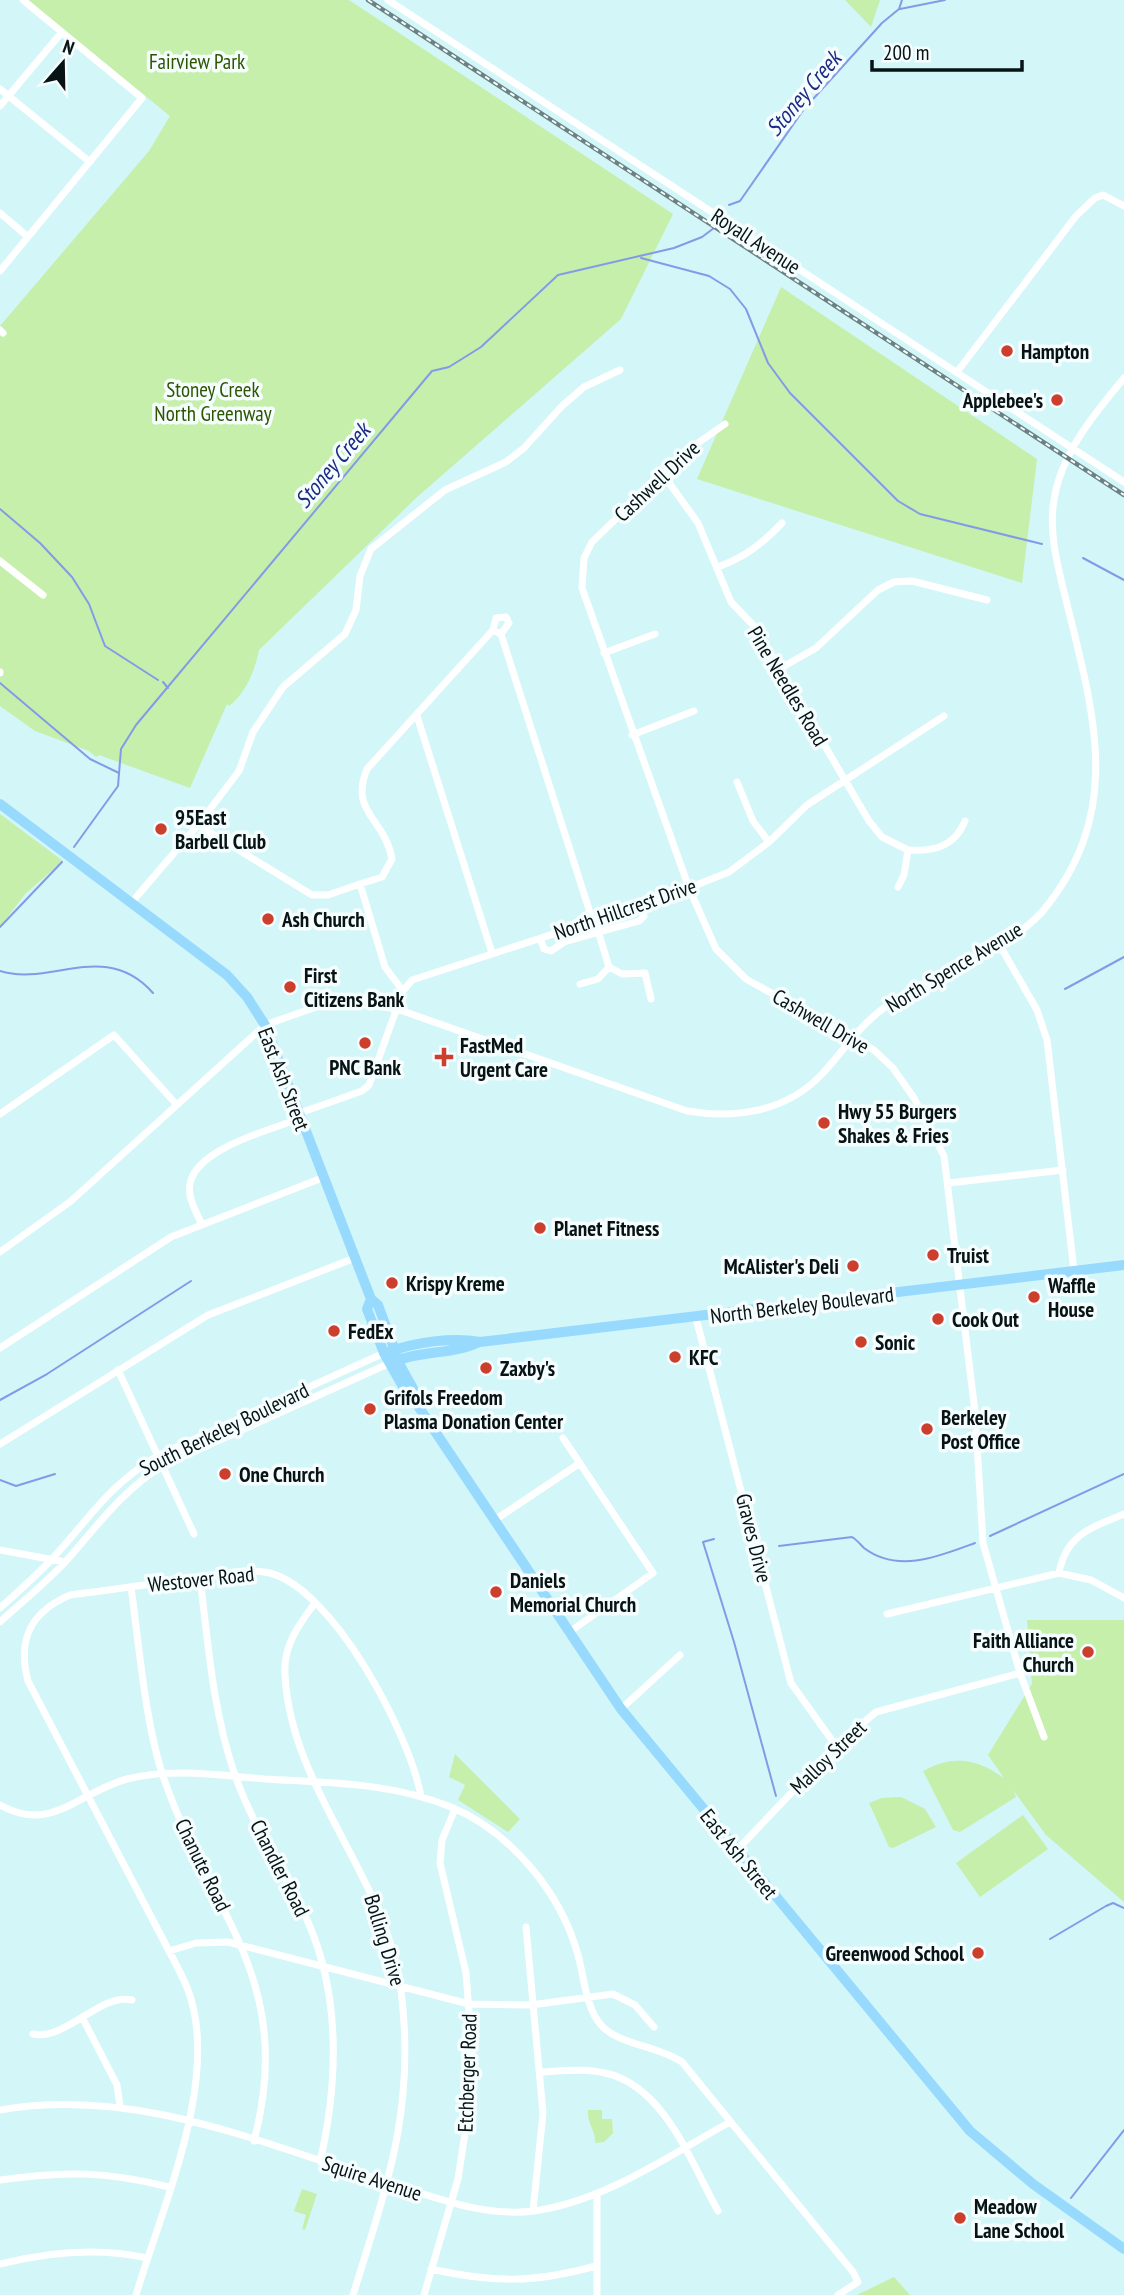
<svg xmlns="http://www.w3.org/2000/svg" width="1124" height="2295" viewBox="0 0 1124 2295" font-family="'PT Sans Narrow',sans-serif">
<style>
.green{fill:#c5efaa}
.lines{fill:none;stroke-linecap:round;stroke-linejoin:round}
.stream{stroke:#839be7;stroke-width:2}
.minor{stroke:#fff;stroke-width:7}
.major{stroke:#98dafe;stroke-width:10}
.rail-casing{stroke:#6b8284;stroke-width:4.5}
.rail{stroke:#f6fdfe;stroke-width:2;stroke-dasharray:5;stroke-linecap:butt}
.poi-dot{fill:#cc3f2d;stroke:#f6fdfe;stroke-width:2.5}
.labels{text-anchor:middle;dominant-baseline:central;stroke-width:7;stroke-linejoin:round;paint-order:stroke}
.park-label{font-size:21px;fill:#2d5500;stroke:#f6fdfe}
.street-label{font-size:21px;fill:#071314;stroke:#f6fdfe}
.poi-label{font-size:21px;font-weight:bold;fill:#071314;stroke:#f6fdfe;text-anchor:start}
.water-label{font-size:23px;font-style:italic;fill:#1e2b82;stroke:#f6fdfe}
</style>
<rect width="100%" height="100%" fill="#d3f6f9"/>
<path class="green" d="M27,0h322l324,214 -52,105 -205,179 -157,152c-4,20 -13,43 -30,56l-2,-2 -37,84 -91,-33 -3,2 -7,-6 -54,-20 -35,-25v-380l149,-175 21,-35z
M845,0h35l-9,27z
M781,287l256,172 -15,124 -325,-104z
M0,814l63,47 -38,33 -25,33z
M1027,1620h97v282l-78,-67 -33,-45 3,7 -56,35 -7,-2 -30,-59c30,-17 55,-12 81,7l-16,-23 44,-71z
M455,1754l65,65 -12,13 -50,-32 7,-15 -16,-8z
M901,1797l24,12 11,18 -43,21 -4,-1 -20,-44 13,-5z
M1023,1815l25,34 -68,48 -24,-34z
M588,2110h14v9h10l1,14 -9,9 -9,1c1,-12 -8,-19 -7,-33z
M302,2189l15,5 -12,36 -3,-1 4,-14 -12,-4z
M894,2277l16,18h-53z"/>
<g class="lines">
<path class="stream" d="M900,9l45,-9
M729,205l11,-4 64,-92 78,-86 17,-14 3,-9
M641,258l68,18 21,13 16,20 22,54 22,30 108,108 22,13 122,30
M0,509l40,34 32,34 17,27 16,42 53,34
M1083,558l41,22
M163,682l5,6
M0,683l90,76 29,14
M74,847l44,-61 3,-37 15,-24 296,-354 17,-4 32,-20 77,-72 116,-27 28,-11 16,-12
M0,927l62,-65
M0,971c51,16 105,-32 153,22
M1065,989l59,-32
M0,1400l47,-26 144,-93
M0,1480l16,6 39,-12
M990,1536l134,-62
M714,1539l-11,3 31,100 42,154
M779,1546l73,-9c5,3 8,7 12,11 34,26 76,8 111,-5
M1050,1939l56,-33 7,-3 11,5
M1071,2198l53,-68"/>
<path class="minor" d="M388,0l736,482
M0,89l90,73
M0,106l62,-74
M0,213l28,24
M0,271l142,-173 -119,-98
M0,330l3,3
M957,372l119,-156 19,-18 8,-3 21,11
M725,424l-40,28 -93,90 -8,16 -2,30 107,300 27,61 30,30 128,71 19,18 21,30 30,58 31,256 8,131 37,130 24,64
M662,473l36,50 33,79 24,25 114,194 13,16 26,13
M0,561l43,34
M718,567c27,-10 44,-23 64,-44
M501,634l92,288
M604,653l51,-19
M779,669l37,-21 62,-58 16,-8 18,-1 75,19
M0,672v1
M417,716l75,237
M632,735l62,-24
M737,782l16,39 16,21
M198,825l114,70h16l32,-11 25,83 18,24
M360,884l22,-7 10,-18c-7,-41 -43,-46 -25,-90l126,-139 8,4 8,-11 -3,-6 -10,1 -3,12
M898,887l6,-12 4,-25c26,2 47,-4 57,-29
M132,902l66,-77 41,-54 14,-39 30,-45 62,-53 11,-24 4,-34 11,-27 74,-59 61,-28 18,-14 38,-42 22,-19 36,-17
M540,938l4,11 7,2 13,-9 75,-21 5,-5 -3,-10
M999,944l38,66 10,30 27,231
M609,967l13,7 23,-1 6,26
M580,984l18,-5 11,-12 -14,-46
M0,1114l114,-79 62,69
M297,1114l65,-23 7,-6 34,-94 9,-11 249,-81 68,-27 40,-30 38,-37 137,-89
M949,1183l114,-13
M202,1225c-5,-12 -15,-28 -12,-41 6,-35 79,-54 109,-65
M0,1252l71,-51 194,-176 51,-18 34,-5 47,7 290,102c49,8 100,1 136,-38 19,-21 35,-45 57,-62 49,-38 119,-53 162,-99 82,-99 53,-194 25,-308 -8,-33 -19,-70 -13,-104 7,-47 41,-87 70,-122
M696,1318l95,365 45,63
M0,1348l171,-111 151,-59
M118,1370l76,164
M563,1438l90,135 -85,60
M0,1444l208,-129 147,-57
M495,1520l85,-57
M0,1550l65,12
M1059,1573c7,-38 31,-45 65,-59
M200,1577c8,67 13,135 35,198 18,52 50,98 73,147 33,75 30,162 12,240
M131,1587c8,57 14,135 32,189 47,138 134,203 91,365
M315,1603c-16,21 -32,43 -30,71 5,115 102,203 116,316 15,118 -14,195 -48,305
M0,1608c18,-16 36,-32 52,-49 39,-42 54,-71 105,-103l227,-103
M887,1614l172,-41 32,7 33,18
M0,1622c22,-20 47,-40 67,-62 31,-35 55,-69 95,-94l228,-103
M621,1709l59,-54
M0,1805c52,29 78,-13 127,-26 45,-11 91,-4 137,0 66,4 125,3 187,28 60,25 110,86 127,148 6,22 8,53 23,70 16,19 57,21 81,37l171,210 5,10 -20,13
M736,1851l100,-105 40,-34 144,-39
M526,1927l17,186 -10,98
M169,1951l27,-8 32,-1 241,62 62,1 82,-11 22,11 19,22
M82,2017l35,68 3,21
M33,2034c33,7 68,-42 99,-34
M541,2072c21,-1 43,-4 64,1 60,13 86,90 113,138
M0,2110c138,-24 265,35 395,75 45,14 90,32 139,26 71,-10 134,-55 196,-89
M0,2180c64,-9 105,-9 169,7
M0,2264c48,-12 98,-17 147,-6
M431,2269c62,14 103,14 165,-3
M136,2295c26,-88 85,-217 52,-305 -5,-13 -12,-26 -19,-39l-141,-270c-11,-41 2,-69 42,-86 40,-5 80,-11 121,-16 25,-4 54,-12 79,-6 64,17 139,160 151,223
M424,2295l34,-116 12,-79 2,-51 -6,-76 -26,-110 2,-23 13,-31
M597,2295v-101"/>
<path class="major" d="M0,804l227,171 20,22 18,28 106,274 7,6 23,62 15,27v9
M371,1299l-4,10 17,44 26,46 6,4 205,306 349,422 63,53 91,65
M388,1352c28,-10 64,-15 92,-10l644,-77
M393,1362c28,-12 60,-7 86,-20"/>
<defs>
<path id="rail" d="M368,0l756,495"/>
</defs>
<use href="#rail" class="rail-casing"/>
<use href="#rail" class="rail"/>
</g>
<g class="poi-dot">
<circle cx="1007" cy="351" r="7"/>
<circle cx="1057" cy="400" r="7"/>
<circle cx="161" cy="829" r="7"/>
<circle cx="268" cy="919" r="7"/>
<circle cx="290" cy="987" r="7"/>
<circle cx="365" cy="1043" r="7"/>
<path d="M440.5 1046.5h7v7h7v7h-7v7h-7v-7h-7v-7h7z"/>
<circle cx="824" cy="1123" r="7"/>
<circle cx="540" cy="1228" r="7"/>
<circle cx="933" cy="1255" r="7"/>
<circle cx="853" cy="1266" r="7"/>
<circle cx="392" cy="1283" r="7"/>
<circle cx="1034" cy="1297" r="7"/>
<circle cx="938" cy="1319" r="7"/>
<circle cx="334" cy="1331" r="7"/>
<circle cx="861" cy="1342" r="7"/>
<circle cx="675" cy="1357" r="7"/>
<circle cx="486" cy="1368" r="7"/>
<circle cx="370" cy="1409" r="7"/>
<circle cx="927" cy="1429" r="7"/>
<circle cx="225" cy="1474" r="7"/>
<circle cx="496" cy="1592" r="7"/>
<circle cx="1088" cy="1652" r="7"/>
<circle cx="978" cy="1953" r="7"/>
<circle cx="960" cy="2218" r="7"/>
</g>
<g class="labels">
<g class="park-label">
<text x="197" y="61">Fairview Park</text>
<text x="213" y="389">Stoney Creek<tspan x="213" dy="24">North Greenway</tspan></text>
</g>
<g class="street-label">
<text transform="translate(756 241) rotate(33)">Royall Avenue</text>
<text transform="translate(657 481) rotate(-43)">Cashwell Drive</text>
<text transform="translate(788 686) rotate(59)">Pine Needles Road</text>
<text transform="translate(625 909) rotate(-19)">North Hillcrest Drive</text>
<text transform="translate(954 967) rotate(-31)">North Spence Avenue</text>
<text transform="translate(821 1021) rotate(30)">Cashwell Drive</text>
<text transform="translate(284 1079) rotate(69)">East Ash Street</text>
<text transform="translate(802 1305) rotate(-7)">North Berkeley Boulevard</text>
<text transform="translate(224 1429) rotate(-26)">South Berkeley Boulevard</text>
<text transform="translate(754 1538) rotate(76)">Graves Drive</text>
<text transform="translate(201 1579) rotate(-6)">Westover Road</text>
<text transform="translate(828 1757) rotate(-44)">Malloy Street</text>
<text transform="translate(739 1854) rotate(51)">East Ash Street</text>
<text transform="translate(203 1865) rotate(64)">Chanute Road</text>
<text transform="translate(280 1868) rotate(63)">Chandler Road</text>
<text transform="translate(385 1940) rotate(73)">Bolling Drive</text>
<text transform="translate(467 2073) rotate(-88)">Etchberger Road</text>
<text transform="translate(372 2178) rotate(18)">Squire Avenue</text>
</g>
<g class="poi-label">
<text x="1021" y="351">Hampton</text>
<text x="1043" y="400" text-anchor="end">Applebee's</text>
<text x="175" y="817">95East<tspan x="175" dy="24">Barbell Club</tspan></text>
<text x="282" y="919">Ash Church</text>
<text x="304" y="975">First<tspan x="304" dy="24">Citizens Bank</tspan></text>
<text x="460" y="1045">FastMed<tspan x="460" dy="24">Urgent Care</tspan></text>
<text x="365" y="1067" text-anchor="middle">PNC Bank</text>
<text x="838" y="1111">Hwy 55 Burgers<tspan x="838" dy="24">Shakes &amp; Fries</tspan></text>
<text x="554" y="1228">Planet Fitness</text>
<text x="947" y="1255">Truist</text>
<text x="839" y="1266" text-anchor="end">McAlister's Deli</text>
<text x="406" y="1283">Krispy Kreme</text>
<text x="1048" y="1285">Waffle<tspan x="1048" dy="24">House</tspan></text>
<text x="952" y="1319">Cook Out</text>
<text x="348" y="1331">FedEx</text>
<text x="875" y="1342">Sonic</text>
<text x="689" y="1357">KFC</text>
<text x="500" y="1368">Zaxby's</text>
<text x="384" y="1397">Grifols Freedom<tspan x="384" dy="24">Plasma Donation Center</tspan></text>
<text x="941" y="1417">Berkeley<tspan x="941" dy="24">Post Office</tspan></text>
<text x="239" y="1474">One Church</text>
<text x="510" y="1580">Daniels<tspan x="510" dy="24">Memorial Church</tspan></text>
<text x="1074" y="1640" text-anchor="end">Faith Alliance<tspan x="1074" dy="24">Church</tspan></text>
<text x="964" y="1953" text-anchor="end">Greenwood School</text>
<text x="974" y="2206">Meadow<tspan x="974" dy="24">Lane School</tspan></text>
</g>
<g class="water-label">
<text transform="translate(803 93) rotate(-50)">Stoney Creek</text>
<text transform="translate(332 465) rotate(-50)">Stoney Creek</text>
</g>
</g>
<g transform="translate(63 63) rotate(20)" stroke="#f6fdfe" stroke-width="5" paint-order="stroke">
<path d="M0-5L12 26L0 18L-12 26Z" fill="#071314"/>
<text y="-10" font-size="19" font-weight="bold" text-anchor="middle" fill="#071314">N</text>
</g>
<path d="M872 60v10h150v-10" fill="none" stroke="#071314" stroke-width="3.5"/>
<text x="883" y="60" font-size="21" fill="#071314" stroke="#f6fdfe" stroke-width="5" paint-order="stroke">200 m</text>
</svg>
